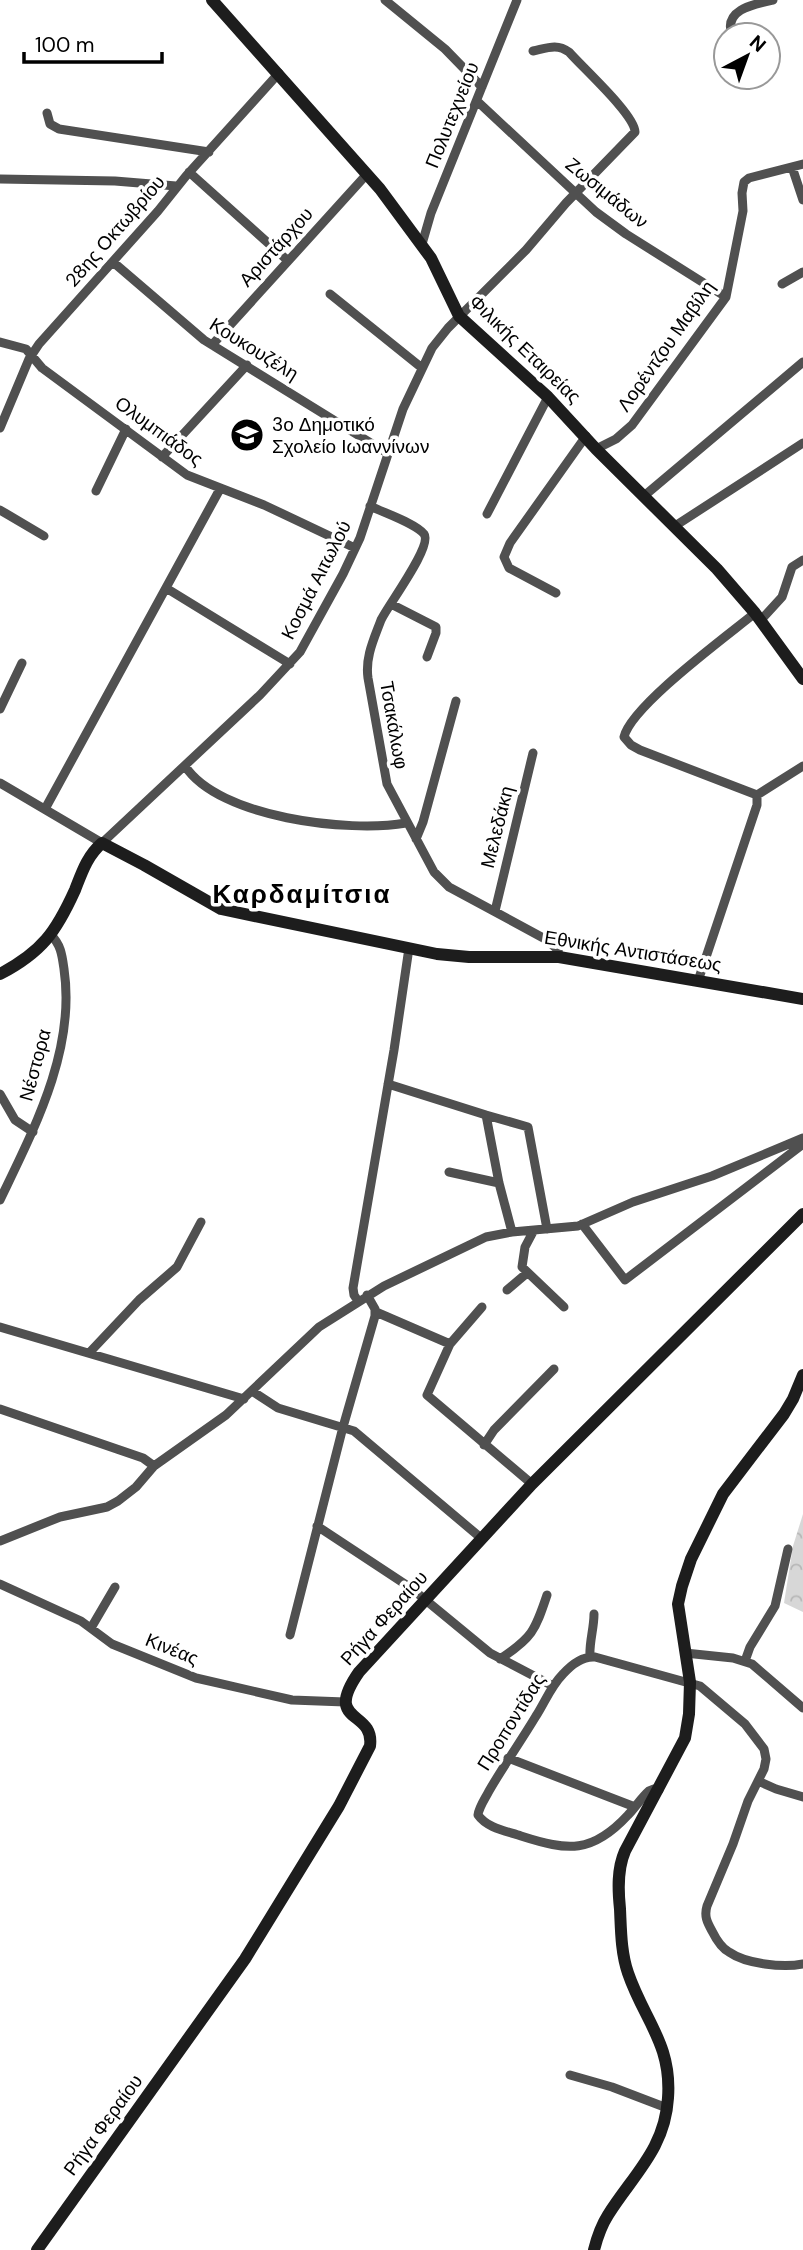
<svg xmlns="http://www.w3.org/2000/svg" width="803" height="2250" viewBox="0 0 803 2250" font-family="'DM Sans',sans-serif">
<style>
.forest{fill:url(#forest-crowns)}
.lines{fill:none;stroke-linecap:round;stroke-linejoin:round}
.street{stroke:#505050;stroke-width:9}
.secondary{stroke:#1d1d1d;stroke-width:12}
.labels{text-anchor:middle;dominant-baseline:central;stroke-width:7;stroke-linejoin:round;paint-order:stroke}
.street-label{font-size:19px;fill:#000;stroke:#fff}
.poi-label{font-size:19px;fill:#000;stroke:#fff;text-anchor:start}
.district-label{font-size:26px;font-weight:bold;letter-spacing:2px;fill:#000;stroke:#fff}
</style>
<defs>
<pattern id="forest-crowns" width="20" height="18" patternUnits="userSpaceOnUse" patternTransform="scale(1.75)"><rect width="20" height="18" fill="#d7d7d7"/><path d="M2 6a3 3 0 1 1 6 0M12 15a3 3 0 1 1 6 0" fill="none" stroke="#b7b7b7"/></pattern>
</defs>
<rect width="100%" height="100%" fill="#fff"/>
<path class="forest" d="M803,1514v98l-19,-9 9,-57z"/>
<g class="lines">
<path class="street" d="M385,0l60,49 37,38
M732,35c-9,-26 23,-31 41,-35
M477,101l119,111 30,22 100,63
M47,113l3,11 9,5 150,23
M792,167l11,33
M189,172l98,88
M0,179l115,2 61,5
M422,244l9,-31 86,-213
M113,262l91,78 183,113
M782,284l21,-12
M330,294l92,74
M0,342l26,7 16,19 145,107 77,30 91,43
M212,345l155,-171
M0,428l29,-69 10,-15 119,-133 28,-35 93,-103
M596,449l20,-10 16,-14 94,-128 17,-86 -1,-18 2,-11 5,-4 54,-14
M162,457l85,-92
M96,491l30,-62
M644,496l159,-134
M370,506c14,7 45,17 54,28 9,12 -36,71 -43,86 -7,19 -16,37 -13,58l19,106 47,88 15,15 98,53 11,10 1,7
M0,510l44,26
M487,514l61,-117
M675,526l128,-83
M166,588l124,76
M556,593l-47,-25 -5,-11 6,-14 76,-107
M391,604l45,23v6l-9,24
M755,613c-28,23 -124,93 -131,124l7,8 9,5 117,45 46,-29
M760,621l22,-24 10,-30 11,-7
M0,709l22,-46
M185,766c34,52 164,67 221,57
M0,783l102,60 158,-148 40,-43 43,-78 17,-36 43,-129 29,-61 16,-20 78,-78 40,-47 69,-71c0,-17 -52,-64 -66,-80 -12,-9 -22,-4 -36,-1
M45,809l175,-320
M416,839l7,-17 33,-121
M495,911l38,-158
M698,981l59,-176v-10
M388,1084l98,31 13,68 13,49
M0,1094l15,26 18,12
M486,1115l42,12 19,102
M449,1172l50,11
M0,1200c34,-71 76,-150 64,-231 -2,-14 -3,-24 -13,-34
M582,1224l43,56 178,-136
M534,1230l-9,17 -3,20 42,40
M507,1290l20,-17
M358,1301l-4,-6 -1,-7 41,-238 15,-102
M376,1312l74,32 -23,51 105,89
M0,1327l244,72
M450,1344l32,-37
M90,1352l49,-52 38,-33 24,-45
M252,1391l26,17 76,23 127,107
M0,1409l143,49 11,8
M484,1445l10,-15 60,-61
M317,1526l94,62 79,65 63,33
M0,1541l60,-24 47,-10 11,-6 18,-14 18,-21 72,-51 93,-88 65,-41 102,-49 26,-5 66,-6 55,-24 79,-26 91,-38
M0,1584l81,37 31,23 84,34 96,22 53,2
M91,1628l24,-41
M290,1635l53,-208 32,-111v-7l-8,-14
M685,1653l48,5 19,6 51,44
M590,1657c-1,-15 4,-28 4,-43
M500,1659c32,-21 35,-28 47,-64
M745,1661l5,-14 25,-41 13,-57
M508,1758l127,49
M758,1781l18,8 27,8
M659,1790l-5,-1 -5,2c-8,7 -14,17 -21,24 -36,39 -60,36 -107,21 -15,-5 -34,-8 -43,-21 1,-8 7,-16 11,-24 15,-26 32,-50 47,-75 9,-14 15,-30 27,-42 9,-10 19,-18 32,-17l105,29 45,38 19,25 2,10 -2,10 -16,32 -15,43 -26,62c-3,10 0,16 5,25 4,8 9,17 17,21 17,12 54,16 74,12
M570,2075l42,12 55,21"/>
<path class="secondary" d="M212,0l168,189 51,69 28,58 89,81 48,52 121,120 38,44 48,66
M0,974c42,-22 56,-42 75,-84 7,-18 12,-34 27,-47l42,22 77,44 216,45 32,3h90l244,42
M37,2250l208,-291 94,-153 31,-60c5,-37 -48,-21 -11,-74l173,-188 271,-270
M594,2250c3,-12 7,-24 14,-35 25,-40 57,-66 60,-117 4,-54 -24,-78 -40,-125 -7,-20 -7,-43 -8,-64 -2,-19 -3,-40 5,-58l60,-113 4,-24 1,-32 -12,-78 4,-18 9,-27 32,-65 61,-80 9,-15 10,-24"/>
</g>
<defs>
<symbol id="school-disc" viewBox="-11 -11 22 22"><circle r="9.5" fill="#000" stroke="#fff"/><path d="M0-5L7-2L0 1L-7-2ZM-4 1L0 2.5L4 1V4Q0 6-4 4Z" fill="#fff"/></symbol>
</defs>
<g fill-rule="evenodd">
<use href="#school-disc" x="228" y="416" width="38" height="38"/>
</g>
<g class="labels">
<g class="street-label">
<text transform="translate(452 115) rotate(-68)">Πολυτεχνείου</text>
<text transform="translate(607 193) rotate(39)">Ζωσιμάδων</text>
<text transform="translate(115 231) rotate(-49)">28ης Οκτωβρίου</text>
<text transform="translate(276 247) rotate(-48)">Αριστάρχου</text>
<text transform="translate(666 346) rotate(-55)">Λορέντζου Μαβίλη</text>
<text transform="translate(254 349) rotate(32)">Κουκουζέλη</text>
<text transform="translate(525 349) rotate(44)">Φιλικής Εταιρείας</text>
<text transform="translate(159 431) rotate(36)">Ολυμπιάδος</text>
<text transform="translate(316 580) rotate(-63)">Κοσμά Αιτωλού</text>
<text transform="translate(394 725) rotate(80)">Τσακάλωφ</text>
<text transform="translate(497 827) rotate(-76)">Μελεδάκη</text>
<text transform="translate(633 951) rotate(9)">Εθνικής Αντιστάσεως</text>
<text transform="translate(35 1065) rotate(-75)">Νέστορα</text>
<text transform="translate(384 1618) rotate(-48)">Ρήγα Φεραίου</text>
<text transform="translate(172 1649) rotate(22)">Κινέας</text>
<text transform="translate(511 1722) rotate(-58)">Προποντίδας</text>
<text transform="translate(103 2125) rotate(-54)">Ρήγα Φεραίου</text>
</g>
<g class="poi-label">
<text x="272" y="424">3ο Δημοτικό<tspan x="272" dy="22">Σχολείο Ιωαννίνων</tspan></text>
</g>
<g class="district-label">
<text x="302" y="894">Καρδαμίτσια</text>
</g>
</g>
<g transform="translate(747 56) rotate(41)"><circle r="33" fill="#ffffff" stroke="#999999" stroke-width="2"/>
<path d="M0-5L12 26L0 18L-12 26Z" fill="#000000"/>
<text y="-10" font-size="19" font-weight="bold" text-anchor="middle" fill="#000000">N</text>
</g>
<path d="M24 52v10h138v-10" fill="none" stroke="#000000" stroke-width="3.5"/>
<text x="35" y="52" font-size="21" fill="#000000" stroke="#ffffff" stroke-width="5" paint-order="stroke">100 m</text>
</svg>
